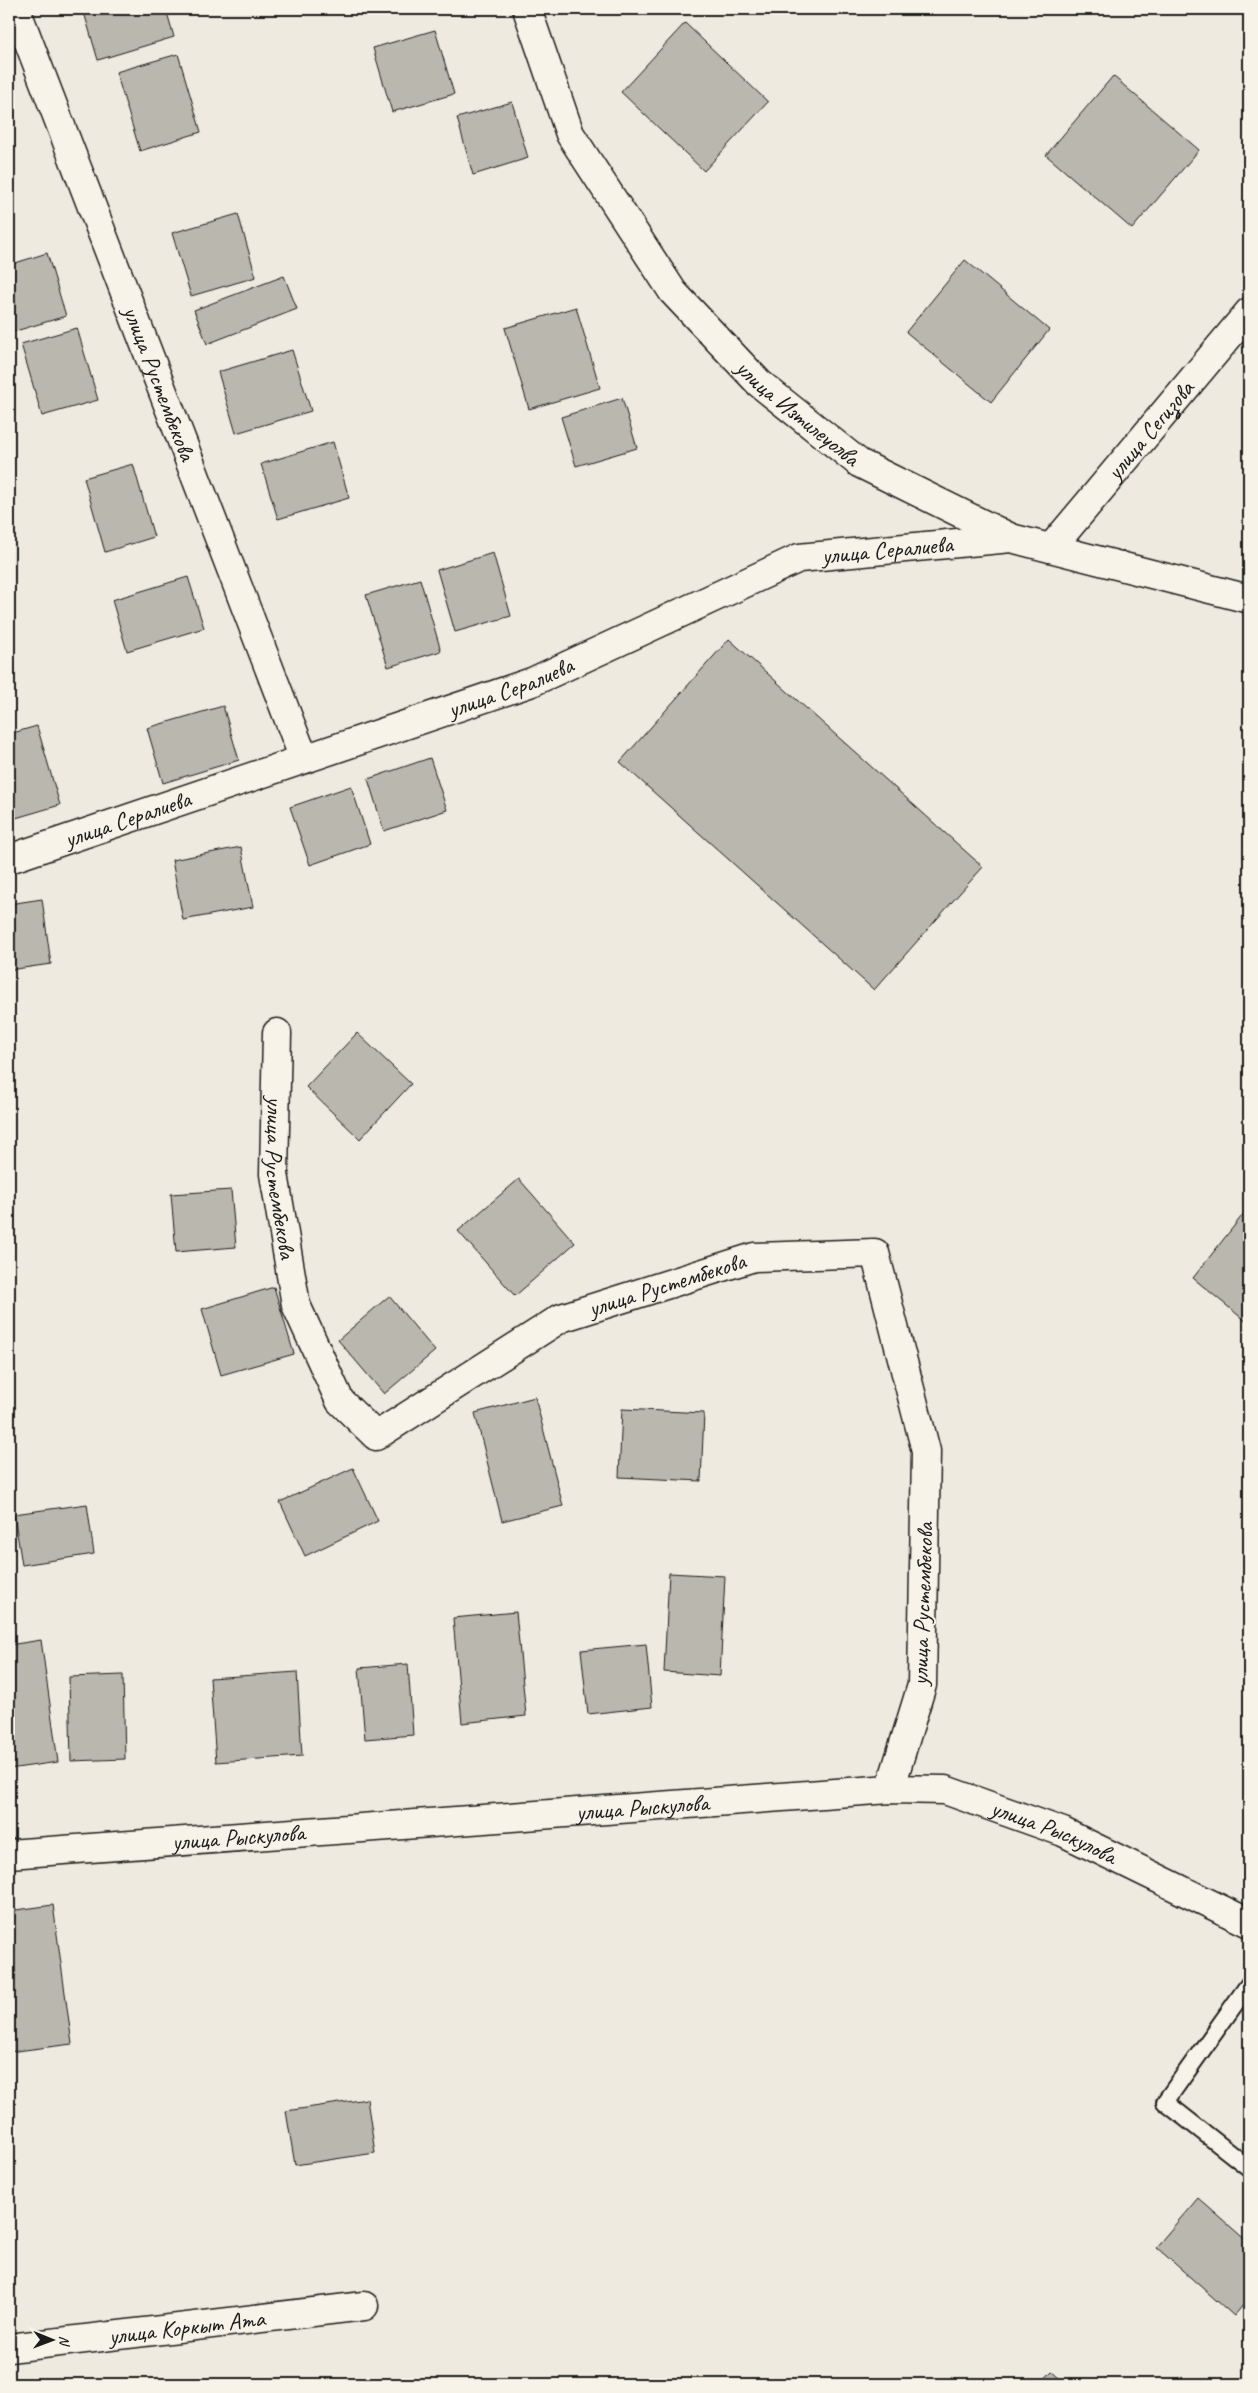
<svg xmlns="http://www.w3.org/2000/svg" width="1258" height="2393" viewBox="0 0 1258 2393" font-family="Caveat,sans-serif">
<style>
.building{fill:#bab7af;stroke:#1c1c1c}
.lines{fill:none;stroke-linecap:round;stroke-linejoin:round}
.service-casing{stroke:#1c1c1c;stroke-width:20}
.minor-casing{stroke:#1c1c1c;stroke-width:31}
.service{stroke:#f7f3e8;stroke-width:16}
.minor{stroke:#f7f3e8;stroke-width:28}
.labels{text-anchor:middle;dominant-baseline:central;stroke-width:4;stroke-linejoin:round;paint-order:stroke}
.street-label{font-size:24px;fill:#1c1c1c;stroke:#f7f3e8}
</style>
<rect width="100%" height="100%" fill="#eeeae0"/>
<filter id="ink" filterUnits="userSpaceOnUse"><feTurbulence type="fractalNoise" baseFrequency=".02" numOctaves="2"/><feDisplacementMap in="SourceGraphic" scale="10" xChannelSelector="R" yChannelSelector="G"/><feConvolveMatrix kernelMatrix="1 2 1 2 8 2 1 2 1" color-interpolation-filters="sRGB"/></filter>
<g filter="url(#ink)">
<path class="building" d="M83,9h83l8,28 -76,23z
M685,23l83,79 -64,69 -83,-79z
M435,30l19,64 -62,18 -19,-64z
M178,54l23,78 -61,19 -24,-79z
M1113,76l86,74 -67,79 -86,-74z
M512,102l16,56 -55,17 -16,-57z
M238,214l18,63 -65,19 -19,-63z
M47,253l19,63 -57,17v-68z
M965,260l84,70 -58,72 -85,-70z
M284,276l13,33 -90,35 -13,-34z
M576,307l24,81 -71,21 -24,-81z
M77,328l21,72 -56,16 -21,-72z
M292,350l19,61 -75,22 -18,-61z
M622,398l15,50 -61,18 -15,-49z
M333,442l16,56 -71,21 -17,-55z
M133,464l21,73 -49,15 -21,-74z
M493,553l18,63 -56,16 -18,-62z
M188,577l16,51 -77,23 -15,-51z
M420,579l21,72 -53,16 -22,-72z
M729,639l254,228 -109,123 -254,-228z
M223,706l16,54 -76,23 -16,-55z
M37,726l23,79 -51,15v-86z
M430,758l17,52 -63,21 -16,-52z
M351,786l19,58 -60,21 -20,-58z
M241,847l12,60 -70,13 -11,-60z
M42,899l9,65 -42,6v-66z
M357,1033l54,51 -51,55 -54,-52z
M519,1179l56,64 -60,53 -57,-65z
M231,1190l5,57 -60,5 -5,-58z
M1249,1207v117l-56,-46z
M274,1287l20,67 -73,21 -19,-66z
M389,1296l46,55 -51,43 -46,-54z
M535,1397l28,109 -61,15 -27,-108z
M622,1409l82,4 -3,68 -82,-4z
M353,1468l25,53 -73,35 -25,-54z
M87,1504l7,50 -72,11 -8,-51z
M669,1573l56,3 -5,100 -56,-4z
M516,1612l10,104 -64,7 -9,-105z
M41,1640l17,122 -49,7v-124z
M646,1644l6,63 -64,7 -7,-64z
M408,1664l5,71 -48,4 -6,-71z
M297,1672l5,84 -86,6 -6,-84z
M123,1675l2,84 -54,2 -2,-84z
M53,1905l19,139 -63,8v-141z
M367,2099l8,54 -80,12 -9,-54z
M1198,2198l51,45v55l-15,18 -78,-69z
M1052,2371l15,13h-27z"/>
<g class="lines">
<defs>
<path id="service" d="M1249,1984l-84,118 84,66"/>
<g id="minor">
<path id="s1" d="M16,9l288,750"/>
<path id="s2" d="M527,9l43,125 103,158 86,91 100,80 152,75 238,61"/>
<path id="s3" d="M1051,548l198,-236"/>
<path id="s4" d="M9,859l523,-177 267,-124 212,-20"/>
<path id="s5" d="M277,1033l-3,141 22,131 44,96 36,35 185,-118 193,-61 121,-4 51,198 -4,234 -32,104"/>
<path id="s6" d="M9,1854l881,-65 55,1 118,42 186,91"/>
<path id="s7" d="M9,2348l355,-42"/>
</g>
</defs>
<use href="#service" class="service-casing"/>
<use href="#minor" class="minor-casing"/>
<use href="#service" class="service"/>
<use href="#minor" class="minor"/>
</g>
</g>
<g class="labels">
<g class="street-label">
<text stroke="none"><textPath href="#s1" startOffset="401">улица Рустембекова</textPath></text>
<text stroke="none"><textPath href="#s2" startOffset="495">улица Изтилеуолва</textPath></text>
<text stroke="none"><textPath href="#s3" startOffset="154">улица Сегизова</textPath></text>
<text stroke="none"><textPath href="#s4" startOffset="935">улица Сералиева</textPath></text>
<text stroke="none"><textPath href="#s4" startOffset="530">улица Сералиева</textPath></text>
<text stroke="none"><textPath href="#s4" startOffset="125">улица Сералиева</textPath></text>
<text stroke="none"><textPath href="#s5" startOffset="145">улица Рустембекова</textPath></text>
<text stroke="none"><textPath href="#s5" startOffset="760">улица Рустембекова</textPath></text>
<text transform="translate(922 1604) rotate(-88)">улица Рустембекова</text>
<text stroke="none"><textPath href="#s6" startOffset="635">улица Рыскулова</textPath></text>
<text stroke="none"><textPath href="#s6" startOffset="1055">улица Рыскулова</textPath></text>
<text stroke="none"><textPath href="#s6" startOffset="230">улица Рыскулова</textPath></text>
<text stroke="none"><textPath href="#s7" startOffset="179">улица Коркыт Ата</textPath></text>
</g>
</g>
<rect width="1258" height="2393" fill="none" stroke="#f7f3e8" stroke-width="30"/>
<rect x="15" y="15" width="1228" height="2363" fill="none" stroke="#1c1c1c" stroke-width="2" filter="url(#ink)"/>
<g transform="translate(52 2340) rotate(91)" stroke="#f7f3e8" stroke-width="4" paint-order="stroke">
<path d="M0-4L9 19L0 12L-9 19Z" fill="#1c1c1c"/>
<text y="-8" font-size="14" font-weight="bold" text-anchor="middle" fill="#1c1c1c">N</text>
</g>
</svg>
